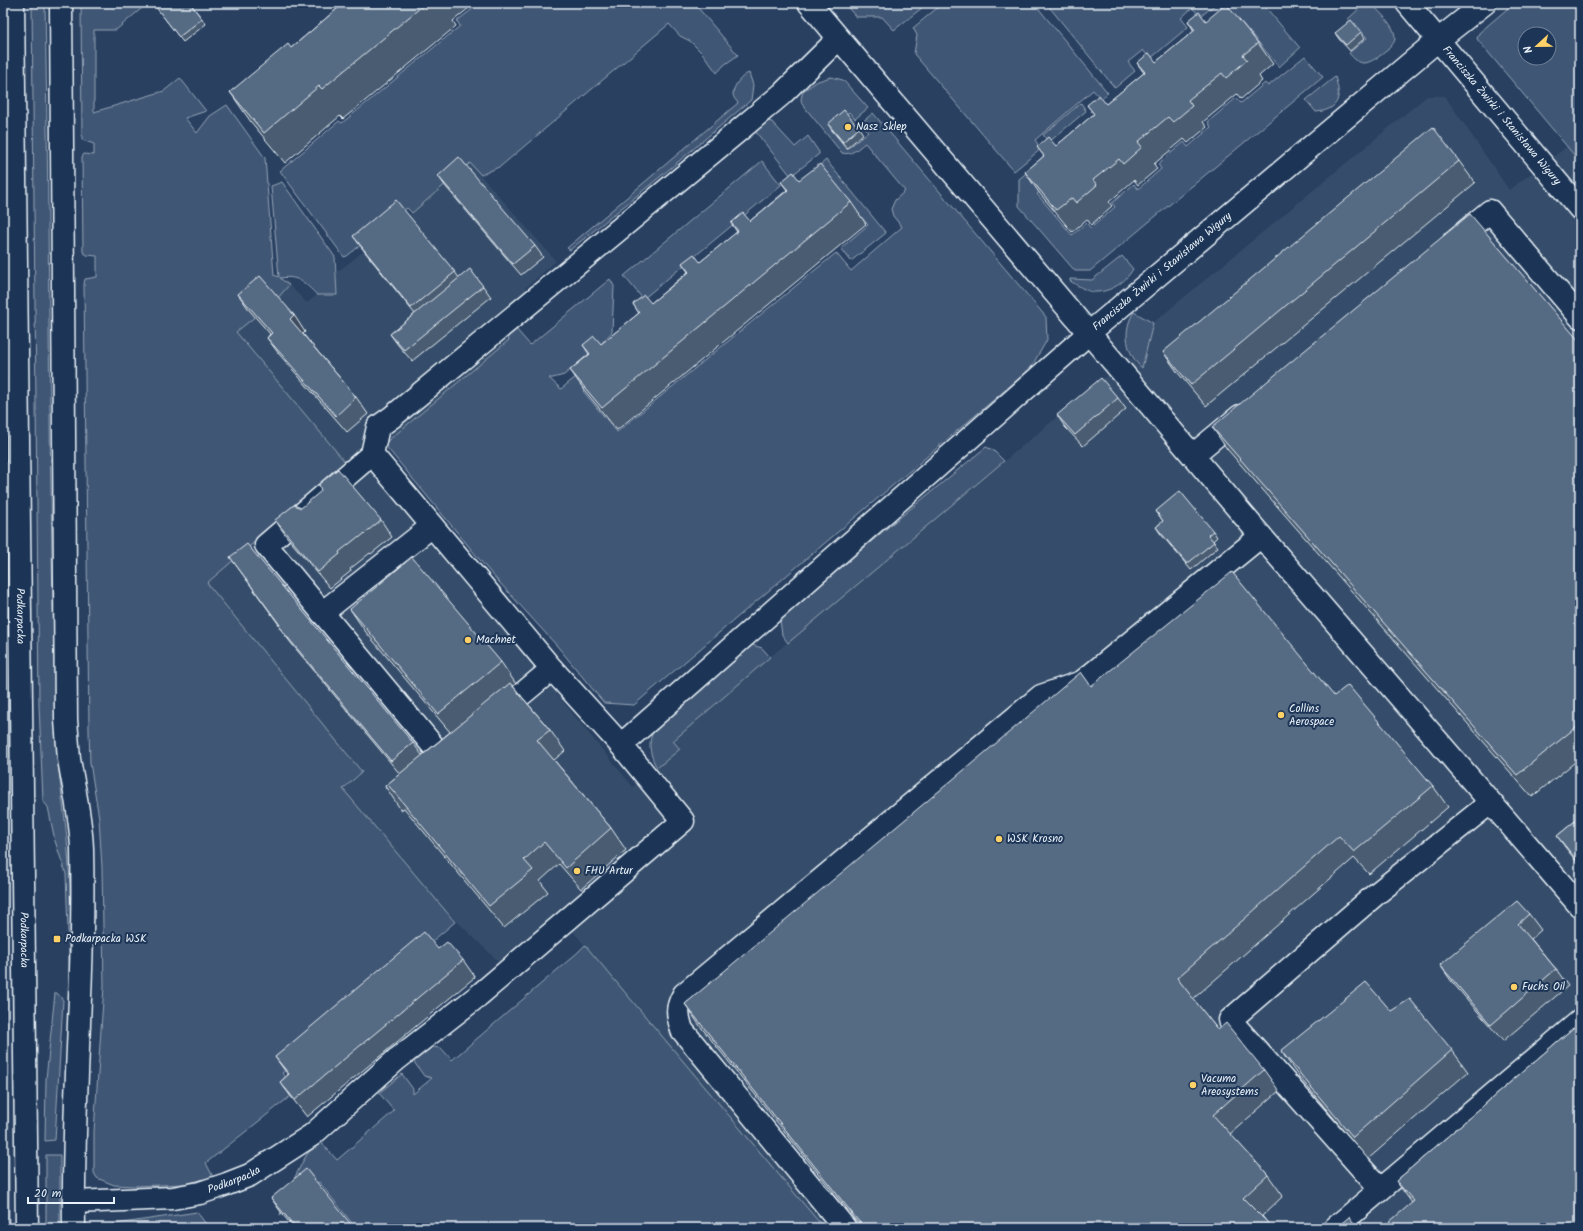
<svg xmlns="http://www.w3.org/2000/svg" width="1583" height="1231" viewBox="0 0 1583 1231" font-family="Kalam,sans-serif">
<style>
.built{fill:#364d6b}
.green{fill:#415774;stroke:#94a4b6;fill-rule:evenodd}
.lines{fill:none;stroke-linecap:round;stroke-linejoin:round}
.minor-casing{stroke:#e8f1f8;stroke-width:25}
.major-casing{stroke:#e8f1f8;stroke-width:25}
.minor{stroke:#1d3557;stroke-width:22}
.major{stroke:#1d3557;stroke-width:22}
.wall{fill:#495b71;stroke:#e8f1f8}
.shaded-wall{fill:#3c4a5c;stroke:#e8f1f8}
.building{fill:#556a83;stroke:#e8f1f8}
.poi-dot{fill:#ffd166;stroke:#1d3557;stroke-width:1.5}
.labels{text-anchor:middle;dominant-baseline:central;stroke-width:4;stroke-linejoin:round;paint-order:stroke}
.street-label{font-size:11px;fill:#e8f1f8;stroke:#1d3557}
.poi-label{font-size:11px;fill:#e8f1f8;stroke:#1d3557;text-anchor:start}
</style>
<rect width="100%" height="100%" fill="#294061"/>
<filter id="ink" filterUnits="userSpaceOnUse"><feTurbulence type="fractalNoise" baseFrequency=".025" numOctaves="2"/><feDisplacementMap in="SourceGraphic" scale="8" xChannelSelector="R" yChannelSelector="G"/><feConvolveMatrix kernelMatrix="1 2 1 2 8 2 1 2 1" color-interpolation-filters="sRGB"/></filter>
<g filter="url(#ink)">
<path class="built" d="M1427,96h18l64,94 71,-53v1091h-756l-264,-312 -59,48 -64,-62 -95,-113 20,-17 -155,-189 139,-120 -110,-131 41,-33 12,-14 18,18 10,-8h20l-1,-22 76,-60 58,-50 86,98 -31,27 12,19 -21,22 -9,7 2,4 -125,104 -21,7 182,229 88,107 47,-38 -7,-8 97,-84 359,-300 13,11 11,-45z"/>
<path class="green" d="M32,3h13c5,246 3,493 12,740 1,32 7,64 10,96 5,59 4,119 5,178h-1l-5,-143 -11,-33 -7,-34 -5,-6 -4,-96z
M81,3h67l-32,27h-22v82l70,-21 16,-13 26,33 -21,7 12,15 13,-17 17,-11 38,53 9,117 5,2 -8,-91 11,-4 53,75 2,38h-20c-12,-12 -19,-20 -37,-17l9,7 -12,14 -41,33 110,131 -139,120 155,189 -19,17 112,133 -25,21 3,4 -151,126 15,18 -91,72 7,14 -28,7 -51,2 -20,-1 -17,-7 -3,-5v-42l10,-145 -2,-118 -3,-50 -9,-55 -1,-32 -5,-447 1,-5 12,-2v-21l-10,-1 -4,-3 -1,-95 2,-3 10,1v-11l-12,-4z
M480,3h214l44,52 -14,10 -7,8 -14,-19 -13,-13 -10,-5 -11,-12 -168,142 -20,9 -11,-12 -58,50 -5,-5 -60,48 -3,1 -64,-86 59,-50 3,2 118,-97 -3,-5z
M844,3h84l-34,27 -12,-13h-26z
M943,3h91l74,90 -7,6 -8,-9 -58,50 6,9 -27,22 -100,-117 3,-19 -4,-7z
M1046,3h25l3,3 4,-3h139l-16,13 -9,-8 -11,10 7,9 -38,32 -7,-9 -15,12 7,9 -20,17z
M1231,3h31l38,45 -21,19 -37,-44 -20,16 -14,-16z
M1362,3h9c8,9 25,23 24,36 -1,8 -22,24 -31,24 -6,0 -11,-5 -15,-10l18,-15 -12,-15 -3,3 -5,-6 16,-15z
M1514,3h65l1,2v157l-103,-123 2,-6zM1525,34h24v24h-24z
M1305,56l18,21 -233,194h-15l-56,-65v-27l23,-19 15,17 -20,17 35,41 14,-12 5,5 24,-21 -3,-4 22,-19 4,5 23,-20 -3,-5 26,-22 4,5 23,-20 -3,-5 28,-24 5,5 24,-20 3,3z
M749,73l4,12 -2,15 -79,67 -102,83 -3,-2 171,-145c-2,-3 -5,-5 -5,-9 0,-8 9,-19 16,-21z
M831,77l12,3 25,28 -13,11 -6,-7 -19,16 17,21 21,-17 -7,-9 12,-10 173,204 1,23 -17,29 -396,336 -30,-2 -46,-56 -68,-75 -106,-128 125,-104 -2,-4 9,-7 14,16 80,-66 4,7 -2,46 -12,13 -36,30 -11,3h-4l12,11 32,-26 9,12 -19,16 34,41 219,-179 15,18 51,-44 -9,-11 -2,-7 4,-9 10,-9 -40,-48c-7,5 -13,13 -23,10l-40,-49 -1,-5 2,-8 15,-10z
M1335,77c7,20 4,33 -19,35l-10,-12z
M1081,103l5,8 -37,31 -6,-7z
M767,121l5,1 23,25 13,-11 11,16v2l-28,22 -36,-45z
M826,160l60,73 -35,28 -10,-13 27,-23 -34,-42 -34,-1z
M762,161l19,24 -138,114 -19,-23z
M1122,256l11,13c-8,14 -24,24 -40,23 -7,-1 -16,-7 -23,-11v-2l22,1z
M1134,312l19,11 -11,45c-16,-14 -20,-38 -8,-56z
M986,447l7,3 11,11 -216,182 -6,-8 -2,-15 107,-92z
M3,625l5,512h-5z
M749,644l13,4 8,9 -97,84 7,8 -23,19c-7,-13 -10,-25 -3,-38z
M585,945l239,283h-468l-37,-46 -39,33 7,-22 16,-32 5,-8 13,-11 16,18 57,-49 -15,-18 23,-19 11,15v5l19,-16 -8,-2 -10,-14 18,-15 9,1 11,12 125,-107z
M55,993h2l6,7 -8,140 -10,1 1,-62z
M3,1155h6v73h-6z
M46,1155h14v73h-14z
M197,1212l12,16h-100v-3z"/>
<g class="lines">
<defs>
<g id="minor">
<path d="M61,3l5,717c1,13 2,26 3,39 5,30 12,60 13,90 3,127 -10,253 -8,379"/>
<path d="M809,3l452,533 319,370"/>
<path id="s1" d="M1407,3l173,206"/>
<path d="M1454,241l36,-30 90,106"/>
<path d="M372,454l-106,91 178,214 10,-9"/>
<path d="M1193,455l47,-39"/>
<path d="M322,613l110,-87"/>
<path d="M498,714l54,-45"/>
<path id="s2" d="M621,745l468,-412 349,-293 47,-37"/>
<path d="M1380,1189l-150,-169 145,-125 115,-92"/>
<path id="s3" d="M74,1202l99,-4 27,-5 27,-9 23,-9 62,-40 84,-75 82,-64 205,-175 -62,-76 -69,-76 -180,-215 6,-27 14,-10 351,-290 39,-33 56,-55"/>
<path d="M845,1228l-163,-198c-5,-16 -6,-22 2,-36l357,-298 41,-14 179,-146"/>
<path d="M1335,1228l245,-207"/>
</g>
<g id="major">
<path id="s4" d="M13,3l14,1225"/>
</g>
</defs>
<use href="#minor" class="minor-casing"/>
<use href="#major" class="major-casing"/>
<use href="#minor" class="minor"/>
<use href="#major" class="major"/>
</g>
<path class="wall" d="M190,3l16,21 -23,18 -24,-31z
M344,3h131l-22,18 3,5 -113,93 -3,-3 -55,47 -34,-41 -21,-30 61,-44z
M1188,21h18l52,22 15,21 -14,12 3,5 -21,18 -4,-5 -34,28 4,5 -19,16 -4,-4 -30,25 3,5 -19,16 -4,-5 -25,22 3,4 -21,19 -4,-6 -15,13 -32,-38 -15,-22 19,-16 -7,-9 19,-1 38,-32 -7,-9 19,-1 38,-31 -7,-10 19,-1 38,-31z
M1361,32l4,6 -15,13 -11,-12 -4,-6z
M828,124l31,4 4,6 -16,14 -15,-18z
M1459,161l16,22 -269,223 -28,-33 -15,-21z
M438,176l97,70 8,11 -22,18 -75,-88z
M799,180l52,22 15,22 -249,206 -32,-39 -15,-21 19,-16 -6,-9 18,-1 38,-31 -6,-9 18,-1 37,-31 -6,-9 18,-1 37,-30 -6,-9 19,-2 37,-31 -6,-8z
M353,236l102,36 4,6 24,8 8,11 -79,64 -14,-16 -8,-11 25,-20 -50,-62z
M238,294l67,38 -2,2 53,63 12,17 -21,18 -68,-78 -12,-16 3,-4 -20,-23z
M1580,342v416l-48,39 -305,-348 -15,-22z
M1118,398l8,11 -43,37 -18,-19 -8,-12z
M301,508l80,12 11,17 -21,17 -1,-1 -20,16 1,2 -21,17 -43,-51 -12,-17z
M1156,511l57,20 4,6 -4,4 5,6 -27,23 -31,-37 -4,-6 7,-6z
M230,557l183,186 9,12 28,-23 -85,-101 -15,-22 151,53 15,22 -3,2 37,44 15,21 -11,9 57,68 15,22 -45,39 -22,-25 -19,17 8,11 -44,36 -100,-120 -3,2 -16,-24 15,-12 -109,-131 -12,-16 1,-1z
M1091,686l243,10 99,90 15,21 -79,67 -15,-16 -161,141 25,31 46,40 15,21 -49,43 38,41 15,21 -21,20 10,12h-410l-162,-202 -15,-22z
M1580,817v49l-15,-19 -8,-11z
M1529,914l12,16 -10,9 25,30 12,17 -65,55 -51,-59 -12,-17z
M438,949l25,11 12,17 -168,140 -15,-19 -12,-16 8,-7 -13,-18z
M1391,1011l61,39 16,22 -100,87 -72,-86 -15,-22z
M1580,1022l-168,181 -16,-22z
M271,1198l83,30h-60l-11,-13z"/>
<path class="shaded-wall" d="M294,315l11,17 -4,4 -11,-17z"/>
<path class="building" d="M158,3h32l12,16 -23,18 -24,-31z
M344,3h82l-104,86 -3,-3 -55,47 -34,-41 58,-48 3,4z
M1226,4l32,39 -15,12 4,5 -21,18 -4,-5 -34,27 4,6 -19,16 -5,-5 -30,25 4,5 -19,17 -4,-5 -26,21 4,5 -21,18 -4,-5 -16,12 -31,-38 19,-16 -7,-9 11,-10 8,9 38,-32 -7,-9 12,-10 7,9 39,-32 -8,-9 12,-10 7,9 39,-32 -7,-9 11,-9 7,9z
M1351,20l10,12 -15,13 -11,-12z
M844,110l15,18 -16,14 -15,-18z
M1433,127l26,34 -268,224 -28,-33z
M459,157l76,89 -22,18 -75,-88z
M820,164l31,38 -249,206 -32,-38 20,-16 -7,-9 11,-9 7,8 38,-31 -6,-9 11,-9 7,8 38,-31 -7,-9 12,-9 6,8 38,-31 -7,-8 12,-10 7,8 38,-31 -7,-8 12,-10 6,8z
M396,200l59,72 -44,36 -58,-72z
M1470,214l110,128v382l-63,51 -305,-348z
M470,269l13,17 -79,64 -14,-16z
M260,276l34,39 -4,4 66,78 -20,19 -69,-78 5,-5 -34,-39z
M1101,378l17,20 -43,37 -18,-20z
M338,469l43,51 -22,18 -1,-1 -19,15 1,2 -22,18 -43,-52 19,-15 7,3 20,-17 -2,-7z
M1180,491l33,40 -5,4 6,7 -27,22 -31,-37 7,-6 -7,-10z
M247,544l166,199 -22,18 -112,-134 1,-2 -50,-68z
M412,557l89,105 -63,52 -88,-105z
M1232,572l102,124 14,-11 85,101 -79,66 -15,-16 -162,142 41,52 8,-7 38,47 -51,45 55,60 -25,23 28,28 -3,2h-404l-179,-224 396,-332 10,14z
M510,683l40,47 -13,10 74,88 -45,40 -22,-26 -20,18 9,10 -44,36 -100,-120 -3,3 -1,-3z
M1580,817v47l-23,-28z
M1517,901l12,13 -11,10 38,45 -65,56 -51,-60z
M424,932l14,17 9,-7 16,18 -168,140 -15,-18 9,-8 -14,-17z
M1366,982l25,29 19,-12 42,51 -99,87 -72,-86z
M1580,1022v206h-198l32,-27 -18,-20z
M306,1169l48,59h-58l-25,-30z
M1349,1217l9,11h-22z"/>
</g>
<g class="poi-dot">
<circle cx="848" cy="127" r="4"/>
<circle cx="468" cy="640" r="4"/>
<circle cx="1281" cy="715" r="4"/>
<circle cx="999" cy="839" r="4"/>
<circle cx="577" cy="871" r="4"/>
<rect x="53" y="935" width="8" height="8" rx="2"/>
<circle cx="1514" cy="987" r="4"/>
<circle cx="1193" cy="1085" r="4"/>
</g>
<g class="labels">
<g class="street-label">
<text stroke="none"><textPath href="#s1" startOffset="147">Franciszka Żwirki i Stanisława Wigury</textPath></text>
<text stroke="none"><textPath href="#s2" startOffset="719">Franciszka Żwirki i Stanisława Wigury</textPath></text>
<text stroke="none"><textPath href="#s4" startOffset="613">Podkarpacka</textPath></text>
<text stroke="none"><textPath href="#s4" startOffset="937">Podkarpacka</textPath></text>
<text stroke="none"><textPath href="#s3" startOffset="163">Podkarpacka</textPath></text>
</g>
<g class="poi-label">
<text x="856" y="127">Nasz Sklep</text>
<text x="476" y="640">Machnet</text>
<text x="1289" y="709">Collins<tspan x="1289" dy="13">Aerospace</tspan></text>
<text x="1007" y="839">WSK Krosno</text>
<text x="585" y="871">FHU Artur</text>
<text x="65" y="939">Podkarpacka WSK</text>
<text x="1522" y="987">Fuchs Oil</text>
<text x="1201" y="1079">Vacuma<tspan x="1201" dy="13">Areosystems</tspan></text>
</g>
</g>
<rect width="1583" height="1231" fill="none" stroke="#1d3557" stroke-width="16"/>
<rect x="8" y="8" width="1567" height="1215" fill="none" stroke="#e8f1f8" stroke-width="1.5" filter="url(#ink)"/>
<g transform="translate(1537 46) rotate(248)"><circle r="19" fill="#1d3557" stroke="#6e8097"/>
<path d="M0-3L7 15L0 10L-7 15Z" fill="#ffd166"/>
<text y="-6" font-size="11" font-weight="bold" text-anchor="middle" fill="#e8f1f8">N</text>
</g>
<path d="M28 1197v6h86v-6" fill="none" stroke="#e8f1f8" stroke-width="2"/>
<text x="34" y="1197" font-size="12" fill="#e8f1f8" stroke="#1d3557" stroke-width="3" paint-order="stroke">20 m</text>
</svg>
